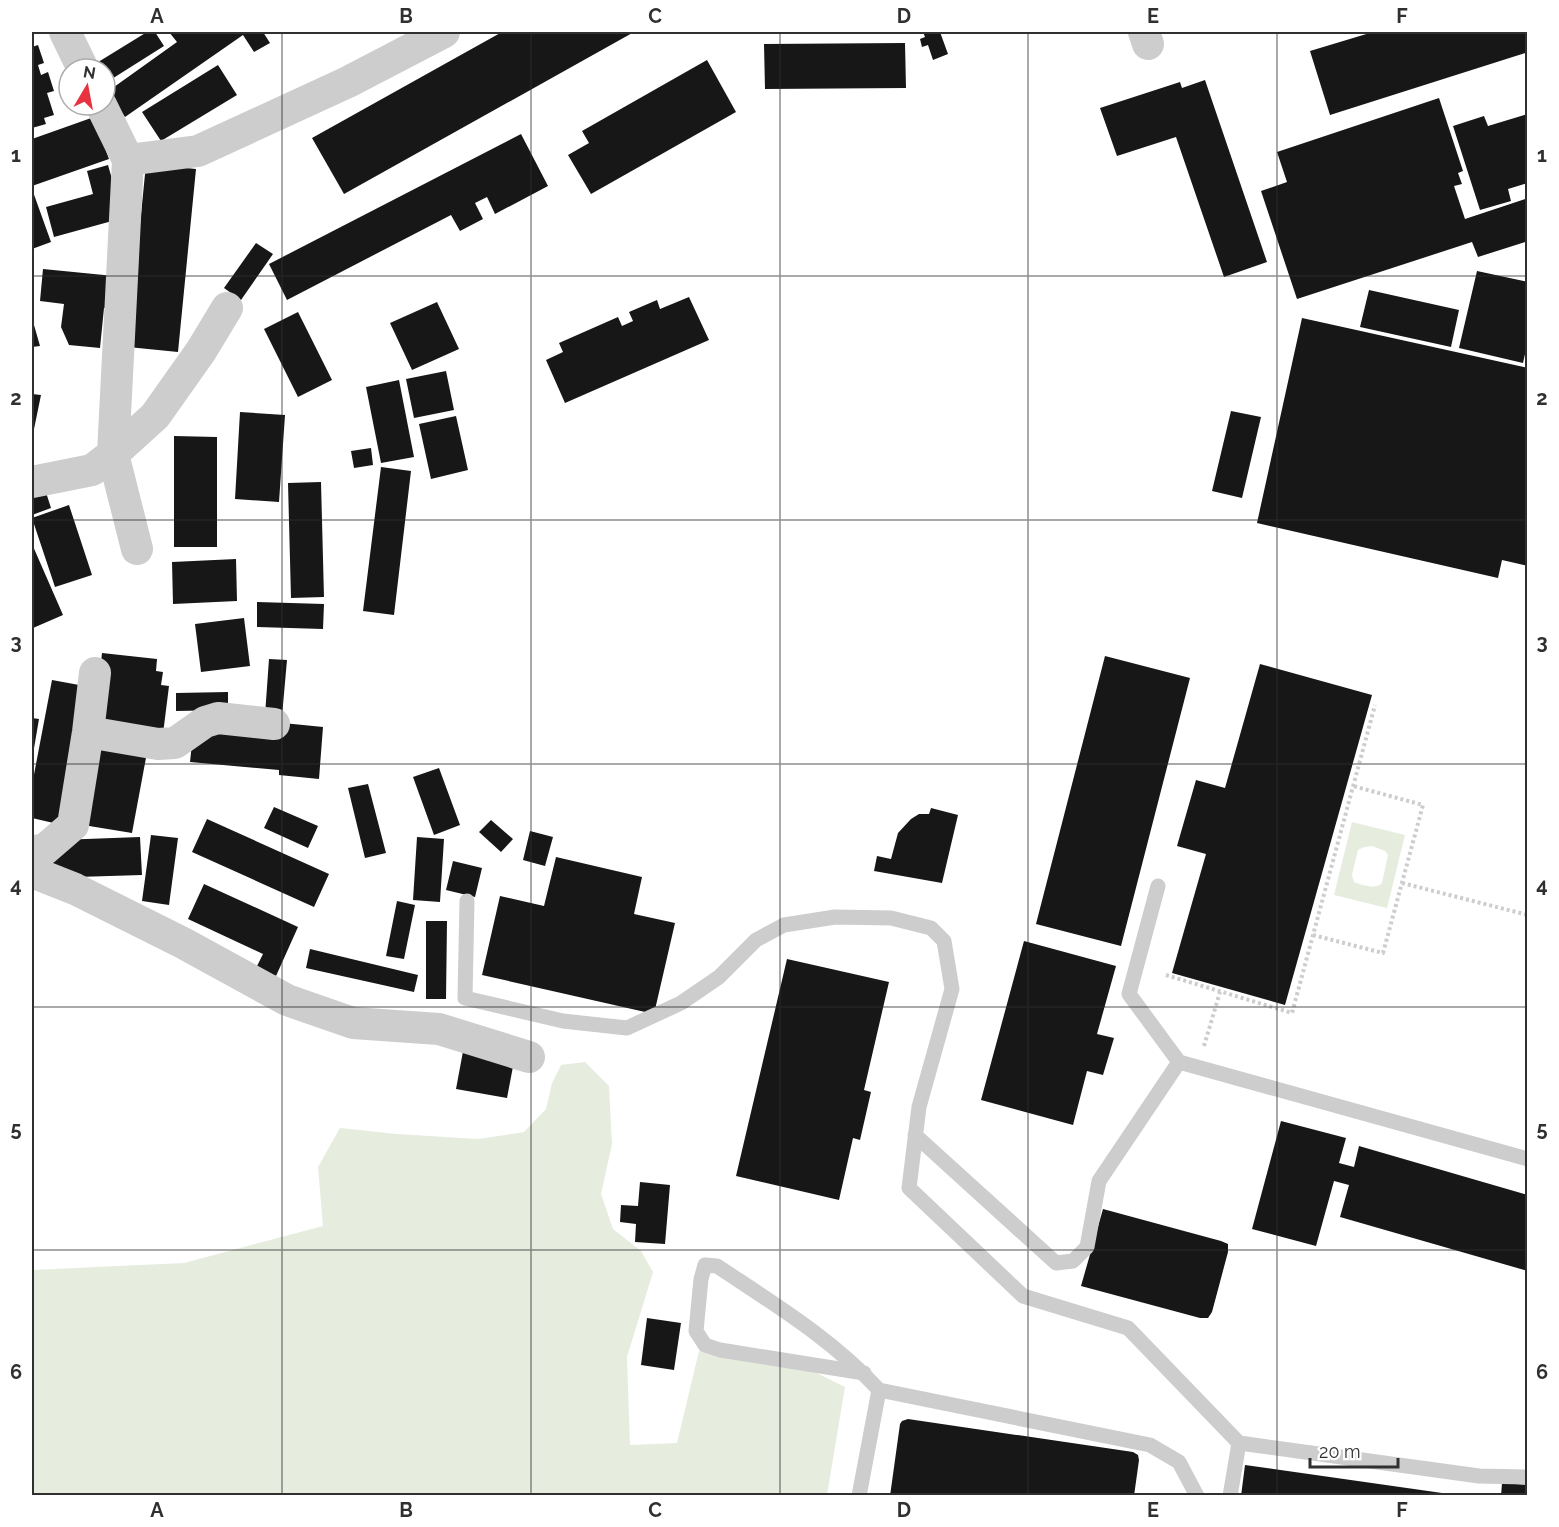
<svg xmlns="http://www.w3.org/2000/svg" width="1559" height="1527" viewBox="0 0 1559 1527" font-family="Raleway,sans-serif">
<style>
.green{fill:#e6eddf;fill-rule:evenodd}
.building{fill:#171717}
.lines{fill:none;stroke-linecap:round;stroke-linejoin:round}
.path{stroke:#cdcdcd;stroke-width:4;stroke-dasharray:3 3;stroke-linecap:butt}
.service{stroke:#cdcdcd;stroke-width:15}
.minor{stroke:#cdcdcd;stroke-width:32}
.grid{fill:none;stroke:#303030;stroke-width:1.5;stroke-opacity:0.55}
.neatline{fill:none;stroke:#303030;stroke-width:2}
.grid-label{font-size:20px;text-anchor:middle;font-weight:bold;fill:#303030}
</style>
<rect width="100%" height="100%" fill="#fff"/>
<path class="green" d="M1352,822l53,13 -18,73 -53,-13zM1372,846l13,5 3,4 -6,28c-7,7 -20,2 -28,-1l-2,-7 6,-25 6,-3z
M585,1062l24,24 3,58 -11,50 12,35 28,22 12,21 -26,85 3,88 47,-2 22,-92 83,5 63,31 -18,108h-795v-225l152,-7 139,-37 -5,-59 22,-39 57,6 81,5 46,-7 22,-23 6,-26 9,-18z"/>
<path class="building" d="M147,32h8l9,14 -57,36 -2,-3v-10h-6l-4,-5z
M169,32h94l7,11 -16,9 -11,-17 -118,82 -18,-25 70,-50z
M502,32h132l-290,162 -32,-56z
M923,32h17l8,22 -15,6 -5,-15 -6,2 -2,-8 5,-2z
M1373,32h155v20l-198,63 -20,-64z
M905,43l1,45 -141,1 -1,-45z
M38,45l6,18 -6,2 3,10 7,-3 6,19 -7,2 7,22 -10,3 2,6 -14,4v-81z
M707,60l29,52 -145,82 -23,-39 21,-12 -7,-12z
M218,65l19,30 -76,46 -19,-29z
M1205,80l62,182 -43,15 -48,-140 -59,19 -17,-48 80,-26 2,6z
M1439,98l24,73 -5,2 4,11 -8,2 11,33 63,-21v43l-50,16 -6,-15 -175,57 -36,-108 26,-9 -10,-30z
M1528,114v69l-20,6 3,12 -31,9 -27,-84 31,-10 4,10z
M94,117l15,42 -77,27v-47z
M521,134l27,52 -53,28 -8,-17 -12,6 8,16 -23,12 -9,-16 -164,85 -18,-36z
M146,164l50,5 -18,183 -50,-5z
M108,165l15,53 -69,19 -8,-30 47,-13 -6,-23z
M32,189l19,53 -19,7z
M256,243l17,11 -32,46 -17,-12z
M43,269l71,7 -4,32h-6l-4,40 -31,-3 -8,-18 3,-23 -24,-3z
M1477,271l51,11v59l-5,22 -64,-15z
M1369,290l90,20 -8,37 -91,-20z
M689,297l20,43 -144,63 -19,-43 17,-8 -4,-9 59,-26 4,9 11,-5 -4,-9 28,-12 3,9z
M437,302l22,47 -47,21 -22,-47z
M298,312l34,68 -34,17 -34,-68z
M32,318l8,28 -8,1z
M1302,318l226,50v198l-26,-6 -4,18 -241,-55z
M446,371l8,39 -40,8 -8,-39z
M399,380l15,77 -33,6 -15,-76z
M32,394l9,1 -7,34h-2z
M1231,411l30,6 -19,81 -30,-7z
M240,412l45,3 -6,87 -44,-3z
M456,416l12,54 -37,9 -12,-55z
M174,436l43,1v110h-43z
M371,448l2,17 -19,3 -3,-17z
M381,467l30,4 -17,144 -31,-4z
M321,482l3,115 -33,1 -3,-115z
M43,483l8,25 -19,7v-28z
M69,505l23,70 -37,12 -23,-69z
M32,544l31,71 -30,13 -1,-5z
M236,559l1,42 -64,3 -1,-42z
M257,602l67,2 -1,25 -66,-2z
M244,618l6,48 -49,6 -6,-48z
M102,653l55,6 -1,12 7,1 -2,13 8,1 -6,48 -69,-7z
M1105,656l85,22 -69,268 -85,-22z
M269,659l18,1 -5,56 -17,-1z
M1260,664l112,31 -87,310 -113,-32 34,-119 -29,-8 19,-66 29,8z
M52,680l38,7 -28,138 -30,-7v-33z
M228,692v18l-52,1v-18z
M32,718l7,1 -6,35h-1z
M283,723l40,4 -4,52 -40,-4v-5l-89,-8 3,-28z
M93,737l55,10 -16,86 -55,-9z
M439,768l21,57 -26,10 -21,-58z
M368,784l18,69 -21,5 -17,-70z
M274,807l44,19 -10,22 -44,-20z
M931,808l27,7 -16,68 -68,-12 3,-15 14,3 7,-26 13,-14 8,-5h10z
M207,819l122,55 -15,33 -122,-55z
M491,820l22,19 -12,13 -22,-20z
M530,831l23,6 -8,29 -22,-6z
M151,835l27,3 -9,67 -27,-4z
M140,837l2,38 -65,2 -31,-8 13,-29z
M417,837l27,2 -4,63 -27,-2z
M556,857l86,20 -8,37 41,9 -21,91 -172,-39 18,-79 44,10z
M453,861l29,7 -7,29 -29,-7z
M204,884l94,43 -22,49 -20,-8 7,-14 -75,-35z
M397,901l18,4 -11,54 -18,-3z
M426,921h21l-1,78h-20z
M1024,941l92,25 -19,68 17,4 -11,37 -16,-4 -14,54 -92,-25z
M310,949l108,26 -4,17 -108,-24z
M787,959l102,23 -25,108 7,2 -11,48 -7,-2 -14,62 -103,-24z
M464,1046l51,10 -8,42 -51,-9z
M1281,1121l65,17 -7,25 15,4 5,-21 169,49v76l-188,-54 9,-32 -15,-4 -18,65 -64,-17z
M640,1182l30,3 -5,59 -30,-2 1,-18 -16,-2 1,-17 17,1z
M1103,1209l118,32 7,3v8l-16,60 -4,6h-8l-119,-32z
M647,1318l34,5 -7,47 -33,-5z
M908,1419l225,33 5,3 1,5 -5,36h-244l10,-72 2,-3z
M1245,1465l204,29v2h-208z
M1502,1483l26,2v11h-27z"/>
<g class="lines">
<path class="path" d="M1402,883l126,32
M1313,935l70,18 40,-148 -70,-19
M1166,975l126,38 83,-308
M1204,1046l16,-54"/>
<path class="service" d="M1158,886l-29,108 50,68 349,97
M467,901l-2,97 98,23 64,7 54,-25 38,-26 37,-37 28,-15 51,-8 56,1 40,10 13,13 8,48 -33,118 -10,81 114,108 105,32 111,115 240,33 49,1
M915,1135l141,128 17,-2 14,-14 12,-66 80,-119
M879,1390l271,55 29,17 18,34
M859,1496l20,-106c-47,-51 -105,-86 -162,-124l-12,-1 -4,14 -5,52 9,14 15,5 144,23
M1230,1496l9,-53"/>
<path class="minor" d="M65,32l18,37
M1144,32l4,12
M128,160l70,-9 150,-69 96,-50
M32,482l60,-12 21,-16 15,-294 -27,-55
M137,549l-24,-95 42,-38 46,-65 26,-43
M88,732l70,12 17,-1 30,-21 13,-4 56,6
M32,851l12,-1 29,-25 15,-93 7,-59
M32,872l43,17 108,54 104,57 66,23 86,6 90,28"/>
</g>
<path class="grid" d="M282,32v1464M531,32v1464M780,32v1464M1028,32v1464M1277,32v1464M32,276h1496M32,520h1496M32,764h1496M32,1007h1496M32,1250h1496"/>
<rect width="1559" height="1527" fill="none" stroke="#ffffff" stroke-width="66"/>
<g transform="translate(87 87) rotate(10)"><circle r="28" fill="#ffffff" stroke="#acacac" stroke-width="1.5"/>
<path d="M0-4.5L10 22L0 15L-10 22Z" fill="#e7333f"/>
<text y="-9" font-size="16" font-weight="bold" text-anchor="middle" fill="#303030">N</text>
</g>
<path d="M1310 1458v9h88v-9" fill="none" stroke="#303030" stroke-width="3"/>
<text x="1319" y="1458" font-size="18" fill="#303030" stroke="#ffffff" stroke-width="4.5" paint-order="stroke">20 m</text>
<rect x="33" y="33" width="1493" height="1461" class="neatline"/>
<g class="grid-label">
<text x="157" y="23">A</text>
<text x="406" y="23">B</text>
<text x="655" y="23">C</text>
<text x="904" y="23">D</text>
<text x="1153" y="23">E</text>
<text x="1402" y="23">F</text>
<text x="16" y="162">1</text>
<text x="1542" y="162">1</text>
<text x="16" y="405">2</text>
<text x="1542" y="405">2</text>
<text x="16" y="649">3</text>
<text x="1542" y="649">3</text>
<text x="16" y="892">4</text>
<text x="1542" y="892">4</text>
<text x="16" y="1136">5</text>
<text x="1542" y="1136">5</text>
<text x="16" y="1379">6</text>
<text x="1542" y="1379">6</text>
<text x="157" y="1517">A</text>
<text x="406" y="1517">B</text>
<text x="655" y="1517">C</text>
<text x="904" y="1517">D</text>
<text x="1153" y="1517">E</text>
<text x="1402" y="1517">F</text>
</g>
</svg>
